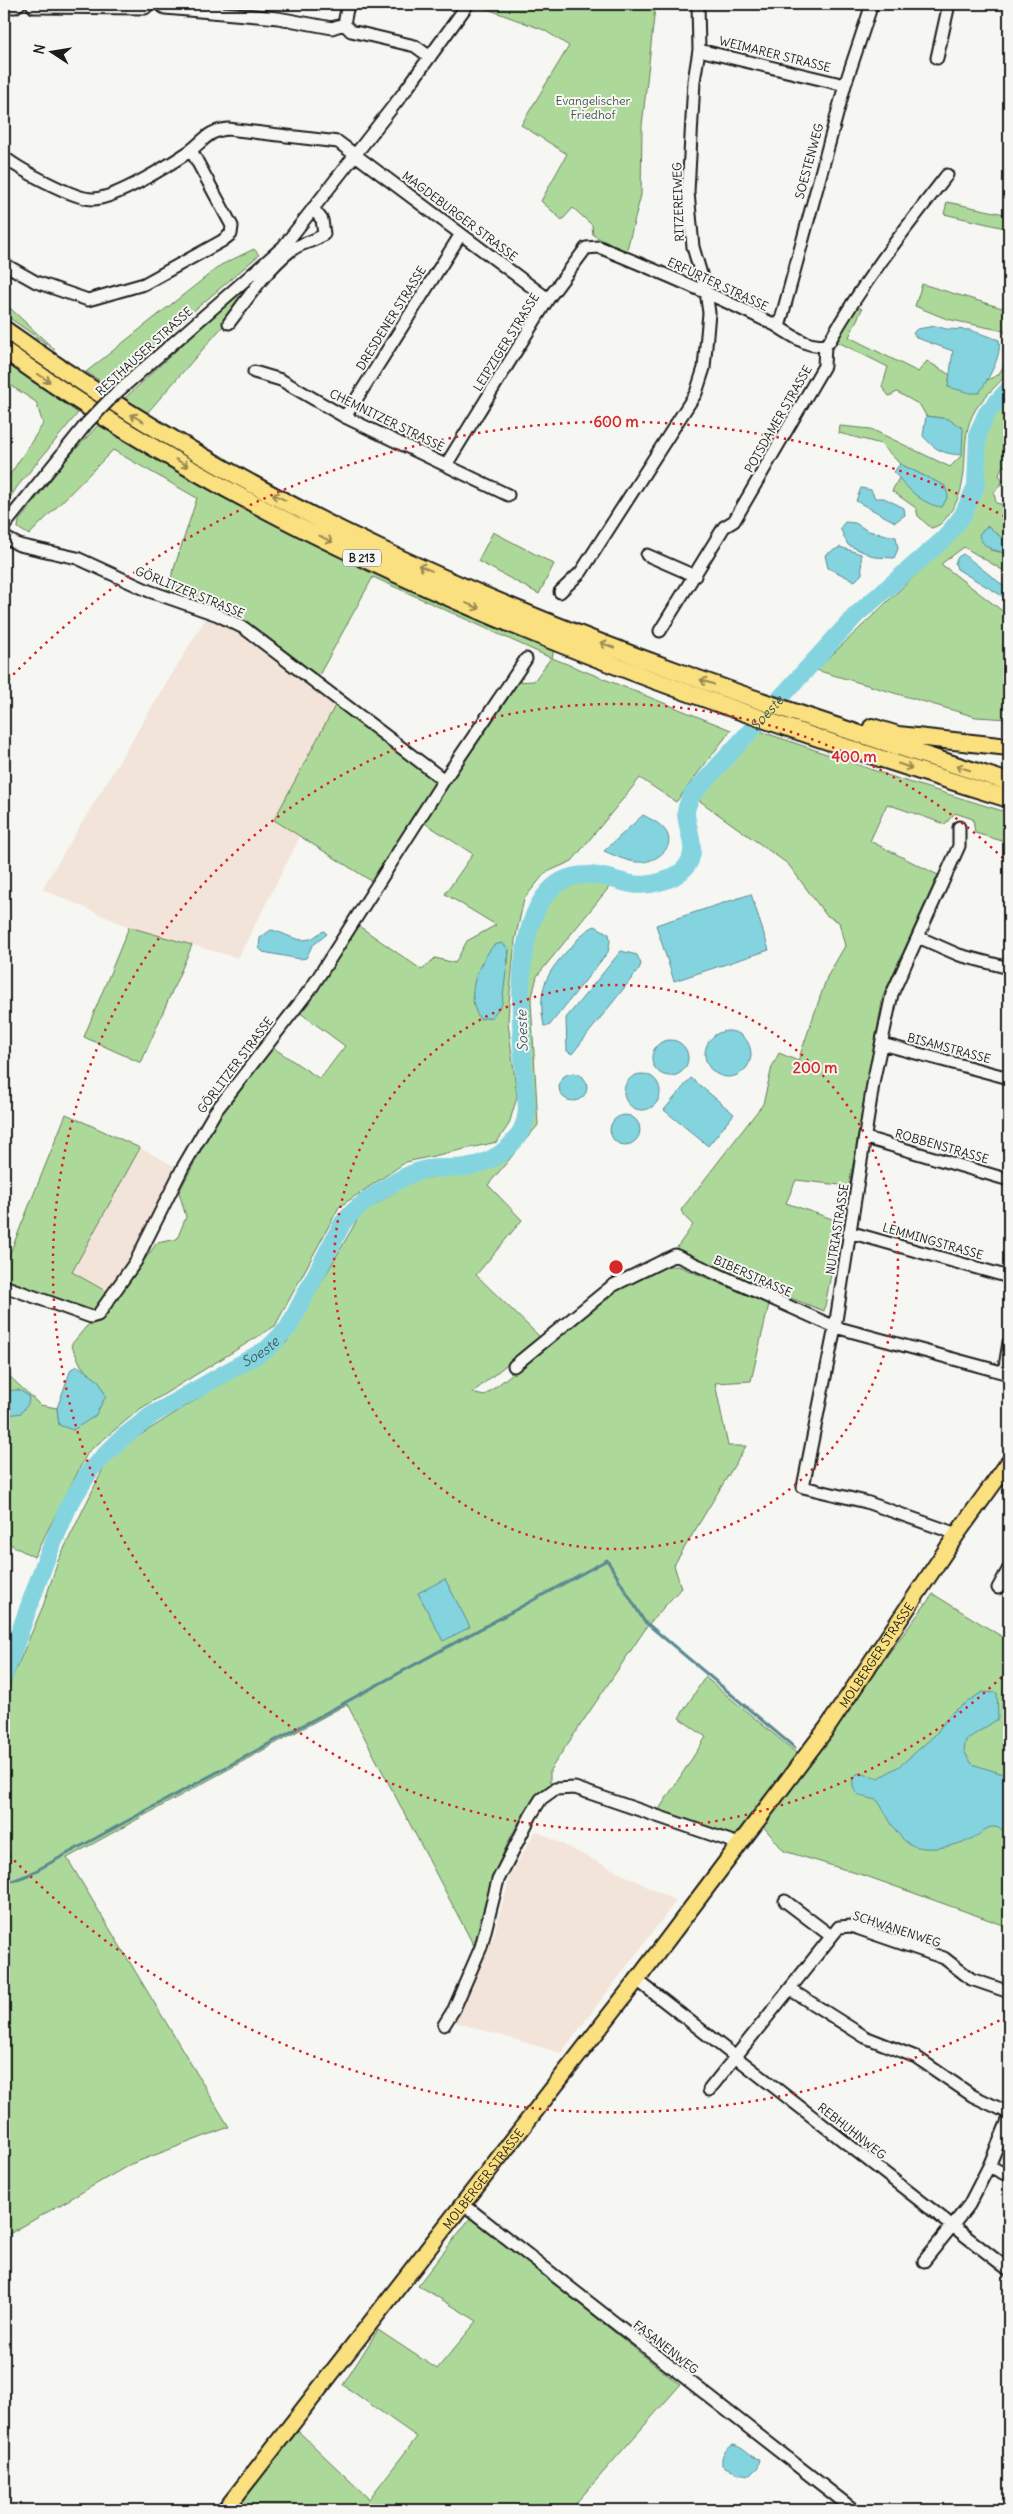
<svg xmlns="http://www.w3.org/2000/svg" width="1013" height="2514" viewBox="0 0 1013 2514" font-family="Delius,sans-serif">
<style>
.built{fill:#f2e4d8}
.green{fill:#acd999;stroke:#647a5a;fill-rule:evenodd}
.water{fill:#84d4df;stroke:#5a8a91}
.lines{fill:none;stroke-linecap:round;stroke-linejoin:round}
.stream{stroke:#5a8a91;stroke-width:3}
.river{stroke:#84d4df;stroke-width:18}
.minor-casing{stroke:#1c1c1c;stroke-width:15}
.major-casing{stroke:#1c1c1c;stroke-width:19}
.highway-casing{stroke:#1c1c1c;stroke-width:20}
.minor{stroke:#f6f6f2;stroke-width:11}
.major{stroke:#fbe080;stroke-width:15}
.highway{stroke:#fbe080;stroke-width:16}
.minor-bridge-casing{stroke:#1c1c1c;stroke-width:15;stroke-linecap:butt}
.minor-bridge{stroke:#f6f6f2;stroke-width:11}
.oneway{stroke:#978853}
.ring{fill:none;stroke:#d62828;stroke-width:2.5;stroke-dasharray:2.5 5}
.labels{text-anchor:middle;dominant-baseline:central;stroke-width:4;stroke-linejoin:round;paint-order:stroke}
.shield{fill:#f6f6f2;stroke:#5d5d5c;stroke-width:1}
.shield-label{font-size:11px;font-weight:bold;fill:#1c1c1c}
.street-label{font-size:12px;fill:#1c1c1c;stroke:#f6f6f2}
.park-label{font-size:12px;fill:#475542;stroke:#f6f6f2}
.water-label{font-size:14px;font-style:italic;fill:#405c60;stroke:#f6f6f2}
.centre{fill:#d62828;stroke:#f6f6f2;stroke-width:2.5}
.ring-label{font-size:15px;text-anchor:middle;font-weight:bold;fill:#d62828;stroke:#f6f6f2;stroke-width:4;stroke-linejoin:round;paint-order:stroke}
</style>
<rect width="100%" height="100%" fill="#f6f6f2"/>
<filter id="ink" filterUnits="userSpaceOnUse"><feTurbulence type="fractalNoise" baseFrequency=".02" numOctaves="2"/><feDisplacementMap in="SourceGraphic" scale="10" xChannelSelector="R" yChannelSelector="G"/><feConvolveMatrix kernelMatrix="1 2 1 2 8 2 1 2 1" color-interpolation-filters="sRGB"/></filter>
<g filter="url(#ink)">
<path class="built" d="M206,618l33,12 98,72 -63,118 26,17 -62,121 -109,-31 -87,-38z
M140,1148l38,20 -46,91 -23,34 -37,-21z
M536,1831l140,70 -115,152 -106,-31 38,-84 18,-65z"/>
<path class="green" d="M480,4h169l6,4 -13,118 -1,69 -15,58 -33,-18 -1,-10 -19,-17 -11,12 -21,-19 26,-47 -46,-29 48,-79 -25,-16 -65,-24z
M947,202l62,13v14l-65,-15z
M254,249l5,6 -152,130 -21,-13 135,-107z
M268,265l-31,45 -90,103 -23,-14z
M922,284l80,24 7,-9v44l-5,-12 -57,-12 -32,-13z
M4,303l7,6 44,41 -51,-36z
M854,305l8,4 -13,28 69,35 9,-11 23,14 -2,12 31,5 8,-12 11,-5 11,-17v14c-11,13 -30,28 -37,44 -14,30 2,67 -24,99 -5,7 -8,11 -17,13l-13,-12 -2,-8 -24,-17 7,-13 10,9 36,-1 -45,-22 -19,-20 -42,-11 1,-7 31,3 79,38 12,-12 -14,-36 -22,-3 -6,-11 -23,-13 -8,4 -7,-9 6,-20 -54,-27z
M4,360l74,53 -61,74 -13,20v-23l39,-60 -7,-22 -32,-21z
M1003,401c5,10 10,22 4,33l2,1v30l-7,2 -3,8 4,6 -9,12 2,10 13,3v38l-21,-18 2,24 15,3 4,7v14l-45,-27 -23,17 68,52v103l-33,-2 -160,-47 118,-113 3,-8 34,-41 10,-34v-41l8,-20z
M98,425l91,49 365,175 -2,9 179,72 -55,72 -36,-24 -68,83 -27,12 -21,26 -9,41 -6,62 -1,20 9,75 -8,27 -12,18 -91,20 -67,45 -64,119 -135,83 -52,43 -54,105 -30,-16v-128l5,2 9,-25 -14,5v-24l36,34 17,3 2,17 31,-51 -8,-7 -11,-22 15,-18 20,-16 51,-68 20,-4 9,-22 -7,-25 39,-74 54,-71 48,32 25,-33 -46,-34 57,-88 66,46 13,-12 20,5 12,-22 29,-16 -51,-31 28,-40 -50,-32 92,-140 19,-1 17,-23 -178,-81 -55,100 -73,-53 -79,-31 31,-95 -84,-48 -84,85 -11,-7 1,-7 47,-61zM502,943l7,7 -1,14 -36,35c6,-27 5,-40 30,-56z
M493,532l61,32 -15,30 -61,-33z
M337,702l100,78 -64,102 -99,-62z
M757,730l142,49 110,34v30l-34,-10 -2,-14 -18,-6 -10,11 -58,-20 -17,37 68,34 -55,121 -34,190 -53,-6 -10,23 55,19 -17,89 -146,-57 -3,-4 18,-25 -9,-9 -3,-6 82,-106 9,-37 7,-14 19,8 29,-84 18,-31 -6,-24 -13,-7 -38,-51 -91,-65 32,-34z
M584,881l27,4 -74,91 -6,25 7,124 -50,60 34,35 -46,55 64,62 -68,56 12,3c24,-19 48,-38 72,-58 31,-26 78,-74 122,-72l91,38 -18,77 -36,2 13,63h18l-72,119 7,23 -33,37 -98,145v16c-44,33 -62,109 -76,160l-127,-242 -280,154 162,269 -98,37 -127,73v-540l39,-91 15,-45 45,-92 23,-25 161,-102 73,-127 51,-34 73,-14 28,-15 18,-33 -6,-120 3,-38 15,-54 16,-16z
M129,927l63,18 -51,118 -57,-26z
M66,1114l74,34 -68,124 37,21 -13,19 -9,-1 -83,-31v-12z
M933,1594l76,47v286l-143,-51 -82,-25 -22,-26z
M705,1677l94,78 -62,81 -79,-25 48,-74 -27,-19z
M471,2217l209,168 -110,125h-335l63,-79 71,68 48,-62 -74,-52 35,-55 59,39 40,-48 -59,-36z"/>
<path class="water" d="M936,326l10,3 24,1 29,10c3,17 -11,39 -20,53h-9l-22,-6 5,-36 -36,-13 -4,-5 4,-4z
M926,416l22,3 15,9 -1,27c-19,-1 -27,-5 -39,-19z
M900,464l45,22 3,10 -6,11c-20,-2 -36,-20 -48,-35z
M861,488l10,2 4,8h9l20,10 1,7 -10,7 -39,-21z
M845,522l10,1 13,8 28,6 2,12 -4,9 -19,-1 -27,-12 -8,-17z
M988,526l21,18v16l-4,-7c-12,-3 -24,-6 -26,-19z
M840,547l21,7 1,20 -7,7 -27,-13 -3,-13z
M963,554l46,36v10l-52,-31 -2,-6 3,-6z
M643,815c7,4 15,7 20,13 16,16 -4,33 -21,34 -13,1 -26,-6 -38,-11z
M751,894l18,56 -95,31 -18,-56z
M595,926l14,8 1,7 -2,11 -59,74h-5c-7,-37 2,-54 28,-80 7,-8 13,-16 23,-20z
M271,930c13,2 25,13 39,9 5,-1 9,-7 14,-8l3,3 -15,12 -6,12 -6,1 -37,-7 -4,-4 1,-10z
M502,943l7,6 -7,55 -10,13 -12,2c-16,-23 -3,-54 14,-74z
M621,951l16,4 4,9 -2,5 -67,85 -5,-3 -1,-33z
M705 1054a23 23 0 1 1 46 0a23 23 0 1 1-46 0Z
M652 1058a18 18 0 1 1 36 0a18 18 0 1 1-36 0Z
M559 1087a14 14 0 1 1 28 0a14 14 0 1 1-28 0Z
M624 1092a18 18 0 1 1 36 0a18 18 0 1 1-36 0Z
M691,1078l43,36 -26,32 -44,-36z
M610 1130a15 15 0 1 1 30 0a15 15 0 1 1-30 0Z
M78,1366l21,15 7,15 -11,20 -22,14 -14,-5 -2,-17 14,-39z
M13,1390h6l10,6 -1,8 -7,9 -12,2 -5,-2v-18z
M445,1579l25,48 -27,14 -25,-48z
M982,1692l15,1 1,26 -32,21 -2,11 8,13 37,12v56c-4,-1 -10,-4 -14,-5 -9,-1 -14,7 -20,10 -18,9 -53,18 -70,4 -12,-10 -19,-29 -28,-41 -15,-3 -26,-4 -24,-22l5,-5 21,5 22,-13 34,-30 15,-21z
M733,2445c12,2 16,13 27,14l-2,8 -8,8 -14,-2 -14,-8c-1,-10 2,-14 11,-20z"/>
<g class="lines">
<path class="stream" d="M4,1884l24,-9 579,-315 37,61 151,127"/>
<path class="river" id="s1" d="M4,1676l41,-114 24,-57 22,-36 31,-31 30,-23 115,-66 21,-21 54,-104c15,-20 61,-51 86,-55 13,-2 26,0 38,-2 31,-5 59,-26 61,-58 -4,-56 -29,-237 62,-234 30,1 40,17 74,6 8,-3 16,-6 22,-13 15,-17 2,-36 1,-55 0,-6 3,-12 6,-18l164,-180 88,-76 19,-24 13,-29 2,-53 9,-20 22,-24"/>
<defs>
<path id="minor" d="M32,4l2,3 111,1 4,-4
M158,4l7,4 113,10 54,10 12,-4 7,7 64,15 15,11
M4,7h11l4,-3
M344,24l4,-20
M699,50l146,35
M937,58l12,-54
M4,157c15,12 71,43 90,42 23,-1 75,-34 96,-48 15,-11 17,-20 38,-22l110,13 210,157
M4,264l32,18 52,18 56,-16 78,-43 9,-7 1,-8 -41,-76
M229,323c19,-25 37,-53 61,-72 11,-9 23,-8 34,-17l-2,-14 -9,-12
M779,327l66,-242 27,-81
M825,345l4,-3c34,-60 75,-112 118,-167
M254,372l27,8 64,37 163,78
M116,393l167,-146 122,-156 63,-87
M345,417l116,-183
M446,465l102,-166 38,-51 13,-1c59,24 117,49 174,77 15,8 34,25 52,21
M4,526l83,-103
M4,537l15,8 58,13 72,33 69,24 26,13 200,152
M647,555l48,21
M560,592l21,-20 115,-179 8,-25 5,-55 -3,-22 -13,-44 -5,-55 6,-111 5,-31 -1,-46
M660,631l64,-104 10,-6 90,-155 1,-21
M918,937l41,18 50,13
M882,1044l127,34
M866,1138l143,42
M849,1232l160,45
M4,1286l87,31 7,-2 38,-54 47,-94 32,-55 97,-125 132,-207 82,-121
M514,1366l98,-80 63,-31 160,72 174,47
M1004,1373l5,-31
M957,1534l-91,-32 -63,-15 32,-160 39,-249 18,-84 67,-148v-19
M998,1588l11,-20
M785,1901l46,35
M637,1980l372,290
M791,1990l74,47 51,20 57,39 36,17
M444,2025l10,-16 27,-62 17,-67 33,-65 10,-16 14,-10 20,-1 164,56
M709,2090l130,-163 12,-1 93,32 27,21 38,13
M989,2166l20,10
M463,2204l391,306
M924,2261l45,-56 20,-39 20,-48"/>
<g id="major">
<path id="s2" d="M225,2510l412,-530 190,-252 130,-194 52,-72"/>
</g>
<path id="highway" d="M4,329c118,84 243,157 374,219 203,96 418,167 631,234
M4,350c297,213 658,342 1005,449
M872,727l26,8 111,12"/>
</defs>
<use href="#minor" class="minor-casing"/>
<use href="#major" class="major-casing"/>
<use href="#highway" class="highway-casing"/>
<use href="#minor" class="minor"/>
<use href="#major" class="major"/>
<use href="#highway" class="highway"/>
<defs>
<path id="minor-bridge" d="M87,423l29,-30"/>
</defs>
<use href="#minor-bridge" class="minor-bridge-casing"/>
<use href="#minor-bridge" class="minor-bridge"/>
</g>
<defs><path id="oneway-shaft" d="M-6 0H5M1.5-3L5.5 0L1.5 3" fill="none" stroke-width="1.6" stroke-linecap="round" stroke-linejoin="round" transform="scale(1.25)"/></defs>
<g class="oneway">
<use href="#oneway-shaft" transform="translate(44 378) rotate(34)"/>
<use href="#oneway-shaft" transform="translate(137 418) rotate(-150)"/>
<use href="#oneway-shaft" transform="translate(182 463) rotate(31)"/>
<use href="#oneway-shaft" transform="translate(279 497) rotate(-153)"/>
<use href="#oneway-shaft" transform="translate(326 539) rotate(27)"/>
<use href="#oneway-shaft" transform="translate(425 568) rotate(-157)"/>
<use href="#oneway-shaft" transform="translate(473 606) rotate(23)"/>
<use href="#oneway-shaft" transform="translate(607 645) rotate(-159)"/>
<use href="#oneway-shaft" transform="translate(707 682) rotate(-161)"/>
<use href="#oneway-shaft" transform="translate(905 766) rotate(19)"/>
<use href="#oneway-shaft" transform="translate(963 768) rotate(-163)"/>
</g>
</g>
<g class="ring">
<circle cx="616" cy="1267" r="282"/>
<path d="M1007 1672A563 563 0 1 1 1007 862"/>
<path d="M1006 2017A845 845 0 0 1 8 1854M8 680A845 845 0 0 1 1006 517"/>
</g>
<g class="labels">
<rect class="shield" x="343" y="549.5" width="38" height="17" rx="4"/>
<g class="shield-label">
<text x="362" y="558">B 213</text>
</g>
<g class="street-label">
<text transform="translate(775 54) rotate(14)">WEIMARER STRASSE</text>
<text transform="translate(809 161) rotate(-75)">SOESTENWEG</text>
<text transform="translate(678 202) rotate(-92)">RITZEREIWEG</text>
<text transform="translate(460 216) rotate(37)">MAGDEBURGER STRASSE</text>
<text transform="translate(718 284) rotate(25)">ERFURTER STRASSE</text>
<text transform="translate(391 318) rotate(-58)">DRESDENER STRASSE</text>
<text transform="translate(506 342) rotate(-58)">LEIPZIGER STRASSE</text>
<text transform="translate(144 351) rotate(-42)">RESTHAUSER STRASSE</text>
<text transform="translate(778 419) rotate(-60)">POTSDAMER STRASSE</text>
<text transform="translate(387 420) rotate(26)">CHEMNITZER STRASSE</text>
<text transform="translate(190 592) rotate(22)">GÖRLITZER STRASSE</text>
<text transform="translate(949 1048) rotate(15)">BISAMSTRASSE</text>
<text transform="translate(235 1065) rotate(-53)">GÖRLITZER STRASSE</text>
<text transform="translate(942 1146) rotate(16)">ROBBENSTRASSE</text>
<text transform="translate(837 1229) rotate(-81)">NUTRIASTRASSE</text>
<text transform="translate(933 1241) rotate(16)">LEMMINGSTRASSE</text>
<text transform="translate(753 1276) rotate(24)">BIBERSTRASSE</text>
<text stroke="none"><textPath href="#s2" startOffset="1075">MOLBERGER STRASSE</textPath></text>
<text transform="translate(897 1929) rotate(18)">SCHWANENWEG</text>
<text transform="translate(852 2131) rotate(38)">REBHUHNWEG</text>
<text stroke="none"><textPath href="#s2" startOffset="420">MOLBERGER STRASSE</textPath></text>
<text transform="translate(666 2347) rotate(38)">FASANENWEG</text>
</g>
<g class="park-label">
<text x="593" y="100">Evangelischer<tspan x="593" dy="14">Friedhof</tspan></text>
</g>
<g class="water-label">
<text stroke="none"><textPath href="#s1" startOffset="1376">Soeste</textPath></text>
<text transform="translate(522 1031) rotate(-92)">Soeste</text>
<text stroke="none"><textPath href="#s1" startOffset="432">Soeste</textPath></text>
</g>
</g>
<circle cx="616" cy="1267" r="8" class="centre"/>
<g class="ring-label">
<text x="616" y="427">600 m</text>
<text x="854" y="762">400 m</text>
<text x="815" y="1073">200 m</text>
</g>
<rect width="1013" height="2514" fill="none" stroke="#f6f6f2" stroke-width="20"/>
<rect x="10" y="10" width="993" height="2494" fill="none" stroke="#1c1c1c" stroke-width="2" filter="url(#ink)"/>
<g transform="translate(52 52) rotate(282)" stroke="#f6f6f2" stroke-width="4" paint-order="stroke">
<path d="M0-4L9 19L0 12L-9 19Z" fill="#1c1c1c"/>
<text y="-8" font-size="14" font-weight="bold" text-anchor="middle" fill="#1c1c1c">N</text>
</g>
</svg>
